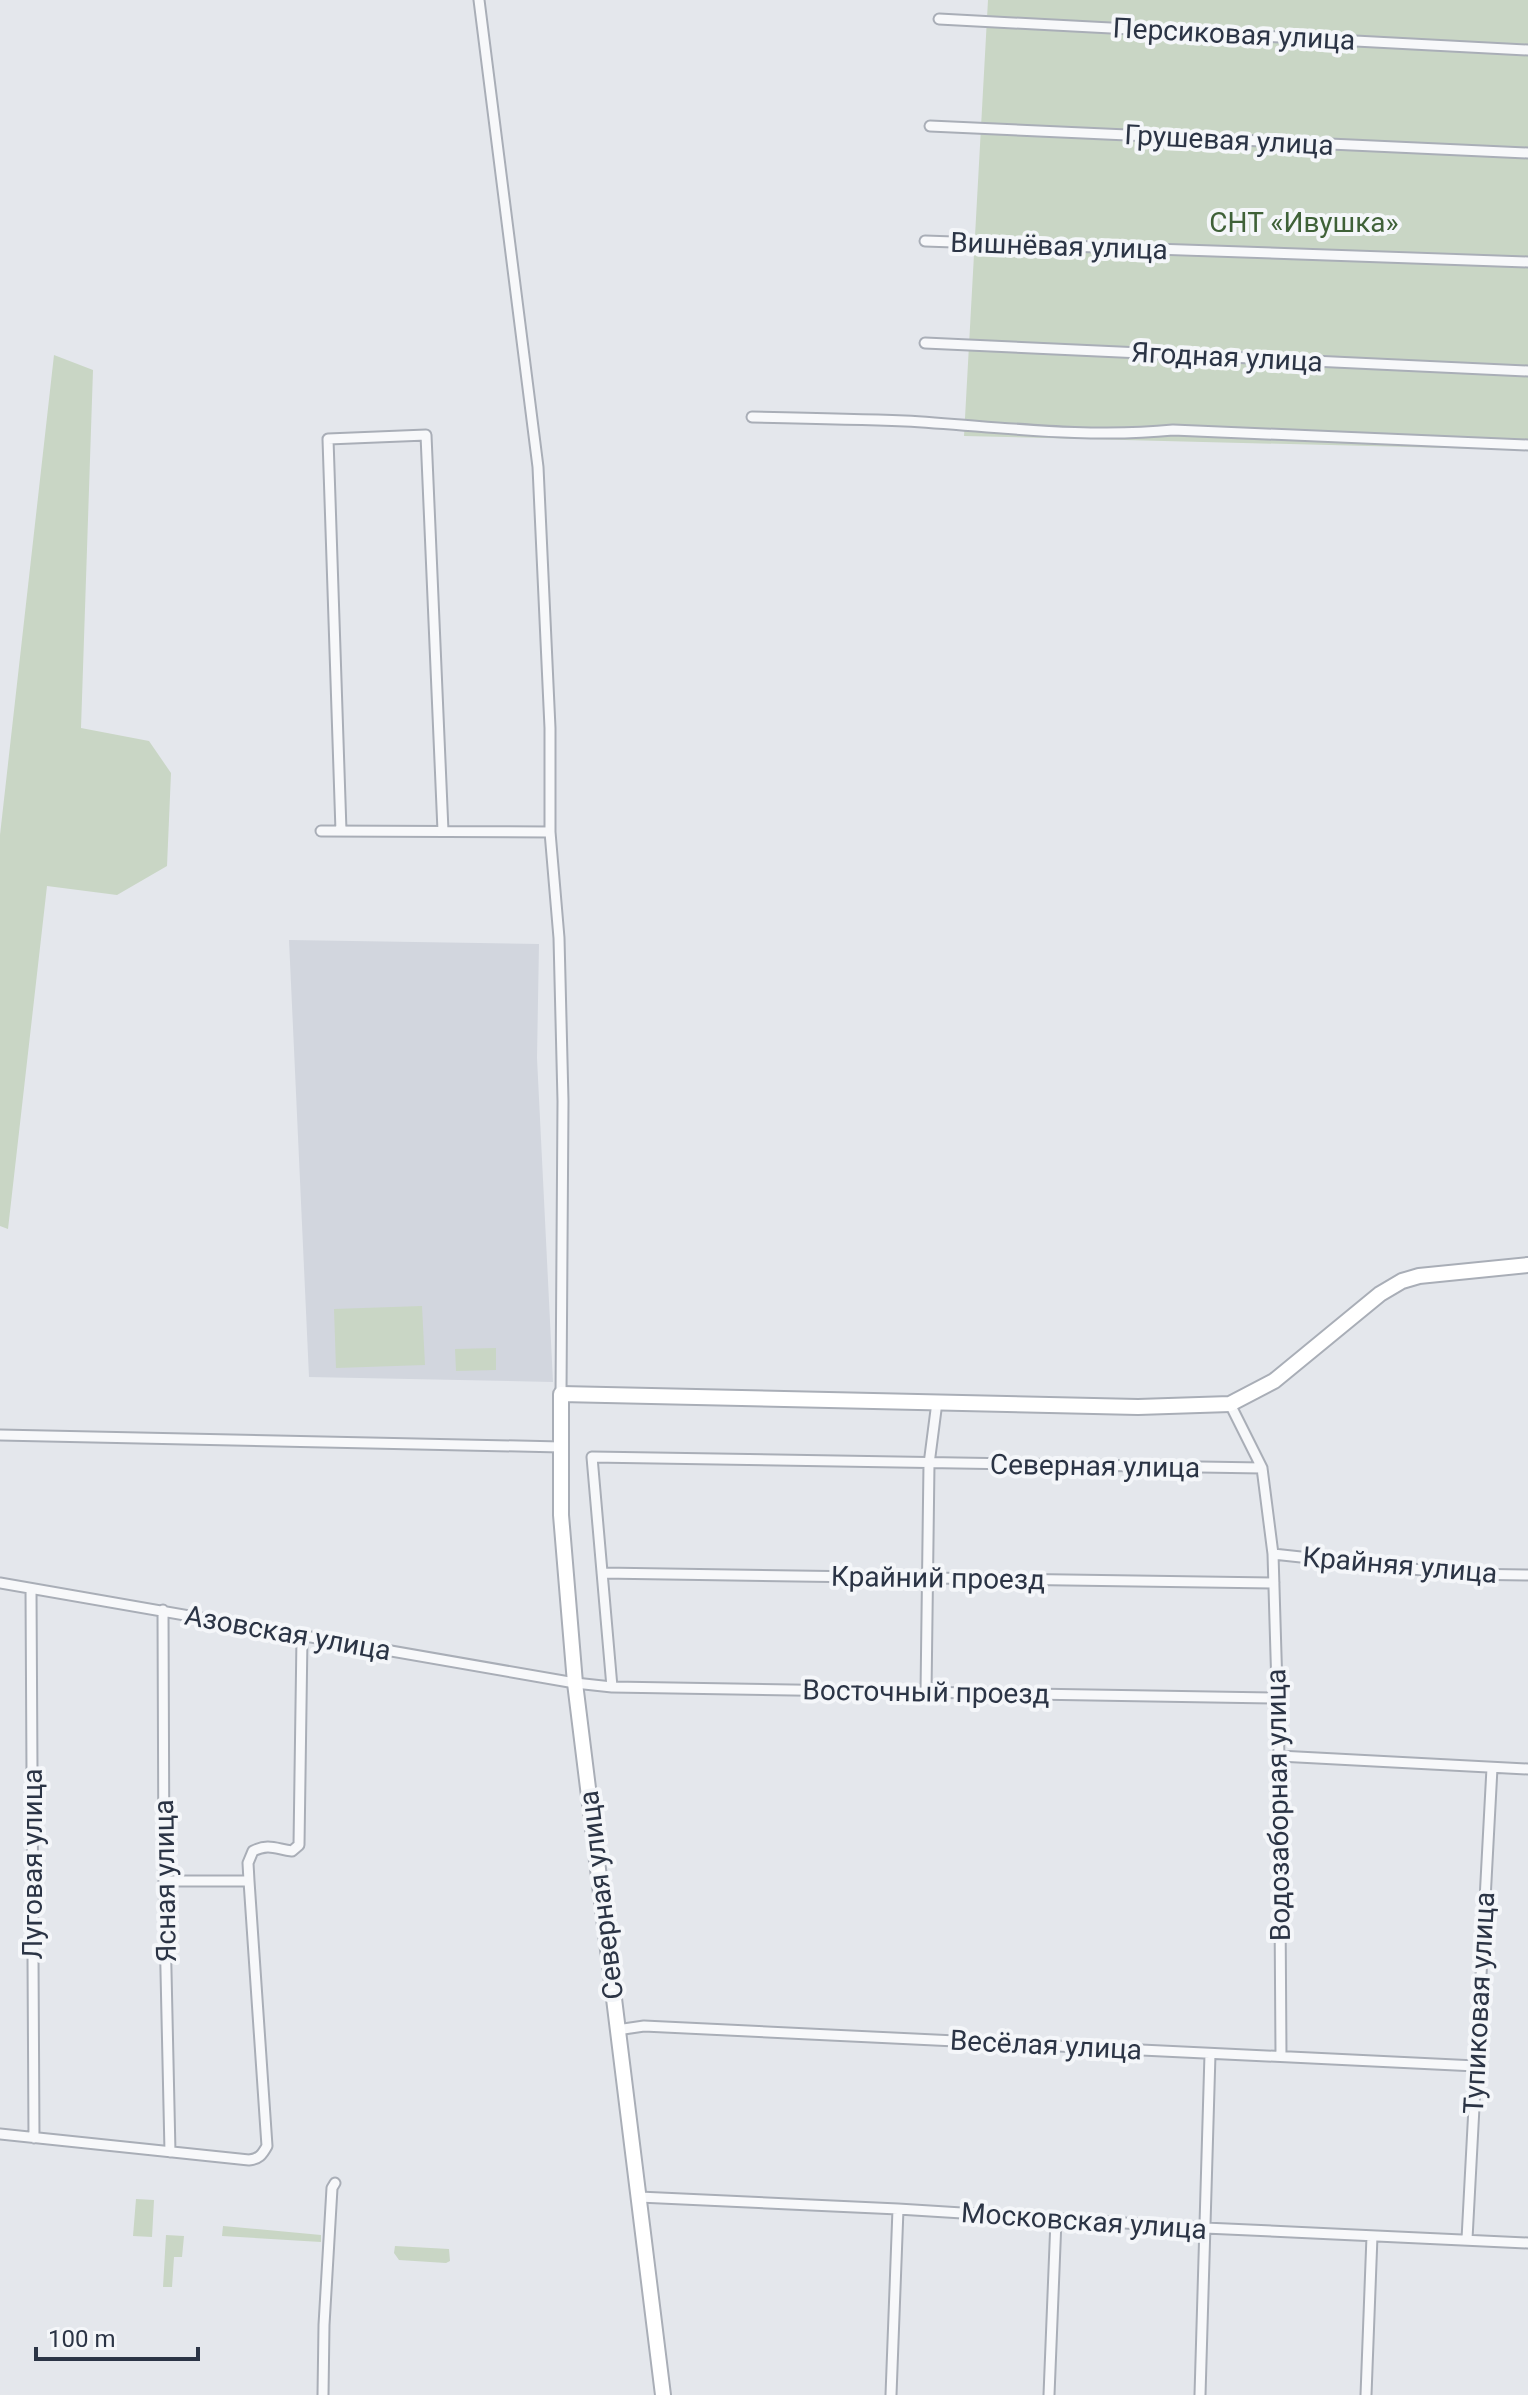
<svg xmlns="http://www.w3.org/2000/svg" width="1528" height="2395" viewBox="0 0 1528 2395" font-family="Roboto,sans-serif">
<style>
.built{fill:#d2d6de}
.green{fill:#c9d6c5}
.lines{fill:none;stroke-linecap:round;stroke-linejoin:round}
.street-casing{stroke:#a9aeb7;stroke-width:13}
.secondary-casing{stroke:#a9aeb7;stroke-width:18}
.street{stroke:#f7f8fa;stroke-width:9}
.secondary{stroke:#fff;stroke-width:14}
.labels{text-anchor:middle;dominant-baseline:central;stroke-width:8;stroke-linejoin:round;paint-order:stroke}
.street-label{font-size:28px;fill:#2b3445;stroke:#f4f6f9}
.park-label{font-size:28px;fill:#3f6138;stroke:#f4f6f9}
</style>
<rect width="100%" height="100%" fill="#e4e7ec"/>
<path class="built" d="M289,940l250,4 -2,114 16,324 -244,-5z"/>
<path class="green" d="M988,0h540v450l-564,-14z
M54,355l39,15 -12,358 68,13 22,32 -4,93 -50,29 -70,-9 -39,343 -8,-3v-391z
M422,1306l3,59 -89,3 -2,-59z
M496,1348v22l-40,1 -1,-22z
M136,2199l18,1 -2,37 -19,-1z
M223,2226l98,9v7l-99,-6z
M166,2235l18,1 -2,21h-8l-2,30h-9z
M395,2246l54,3 1,12 -4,2 -47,-3 -5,-7z"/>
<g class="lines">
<defs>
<path id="street" d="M479,0l59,467 12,261v104l9,106 4,163 -2,293
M939,19l589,31
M930,126l598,27
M925,241l603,21
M925,343l603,28
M752,417c51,1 102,2 153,4 89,5 179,18 268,9l355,15
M321,831l229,1
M341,831l-13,-392 98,-4 17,396
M1230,1404l32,64 11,86 6,202 2,299
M0,1435l561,12
M1273,1554l186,20 69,1
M602,1573l672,10
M0,1583l575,100 37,4 665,11
M31,1589l3,549
M163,1610l1,271 6,271
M612,1687l-20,-230 670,11
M926,1693l3,-229 8,-62
M1279,1756l249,13
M164,1881h85l-1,-18 5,-12c16,-8 23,-2 39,0l7,-6 3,-208
M617,2030l27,-4 832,40
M0,2134l249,26c10,-1 13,-5 18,-14l-18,-265
M639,2197l259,12 307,19 323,15
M1467,2239l25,-471
M323,2395l1,-70 8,-137 3,-5
M891,2395l7,-186
M1049,2395l7,-175
M1200,2395l10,-341
M1366,2395l6,-159"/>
<path id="secondary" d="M663,2395l-88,-712 -14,-168v-121l577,13 92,-3 44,-23 106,-87 22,-13 17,-5 109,-11"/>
</defs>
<use href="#street" class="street-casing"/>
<use href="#secondary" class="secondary-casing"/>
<use href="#street" class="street"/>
<use href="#secondary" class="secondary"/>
</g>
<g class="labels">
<g class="street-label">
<text transform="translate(1234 34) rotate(3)">Персиковая улица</text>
<text transform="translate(1229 140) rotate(3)">Грушевая улица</text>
<text transform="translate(1059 246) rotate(2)">Вишнёвая улица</text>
<text transform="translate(1227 357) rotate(3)">Ягодная улица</text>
<text transform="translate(1095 1466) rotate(1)">Северная улица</text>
<text transform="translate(1400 1565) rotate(5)">Крайняя улица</text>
<text transform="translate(938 1578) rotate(1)">Крайний проезд</text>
<text transform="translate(288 1633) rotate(10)">Азовская улица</text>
<text transform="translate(926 1692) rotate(1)">Восточный проезд</text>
<text transform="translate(1278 1805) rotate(-91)">Водозаборная улица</text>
<text transform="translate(32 1864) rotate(-90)">Луговая улица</text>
<text transform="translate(165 1881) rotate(-91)">Ясная улица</text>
<text transform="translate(601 1895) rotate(-97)">Северная улица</text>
<text transform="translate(1479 2003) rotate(-87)">Тупиковая улица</text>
<text transform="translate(1046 2045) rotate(3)">Весёлая улица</text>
<text transform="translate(1084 2221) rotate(4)">Московская улица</text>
</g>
<g class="park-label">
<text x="1304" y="222">СНТ «Ивушка»</text>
</g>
</g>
<path d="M36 2347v12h162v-12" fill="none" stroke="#2b3445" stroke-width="4"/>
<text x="48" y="2347" font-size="24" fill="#2b3445" stroke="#f4f6f9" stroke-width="6" paint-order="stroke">100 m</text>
</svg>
